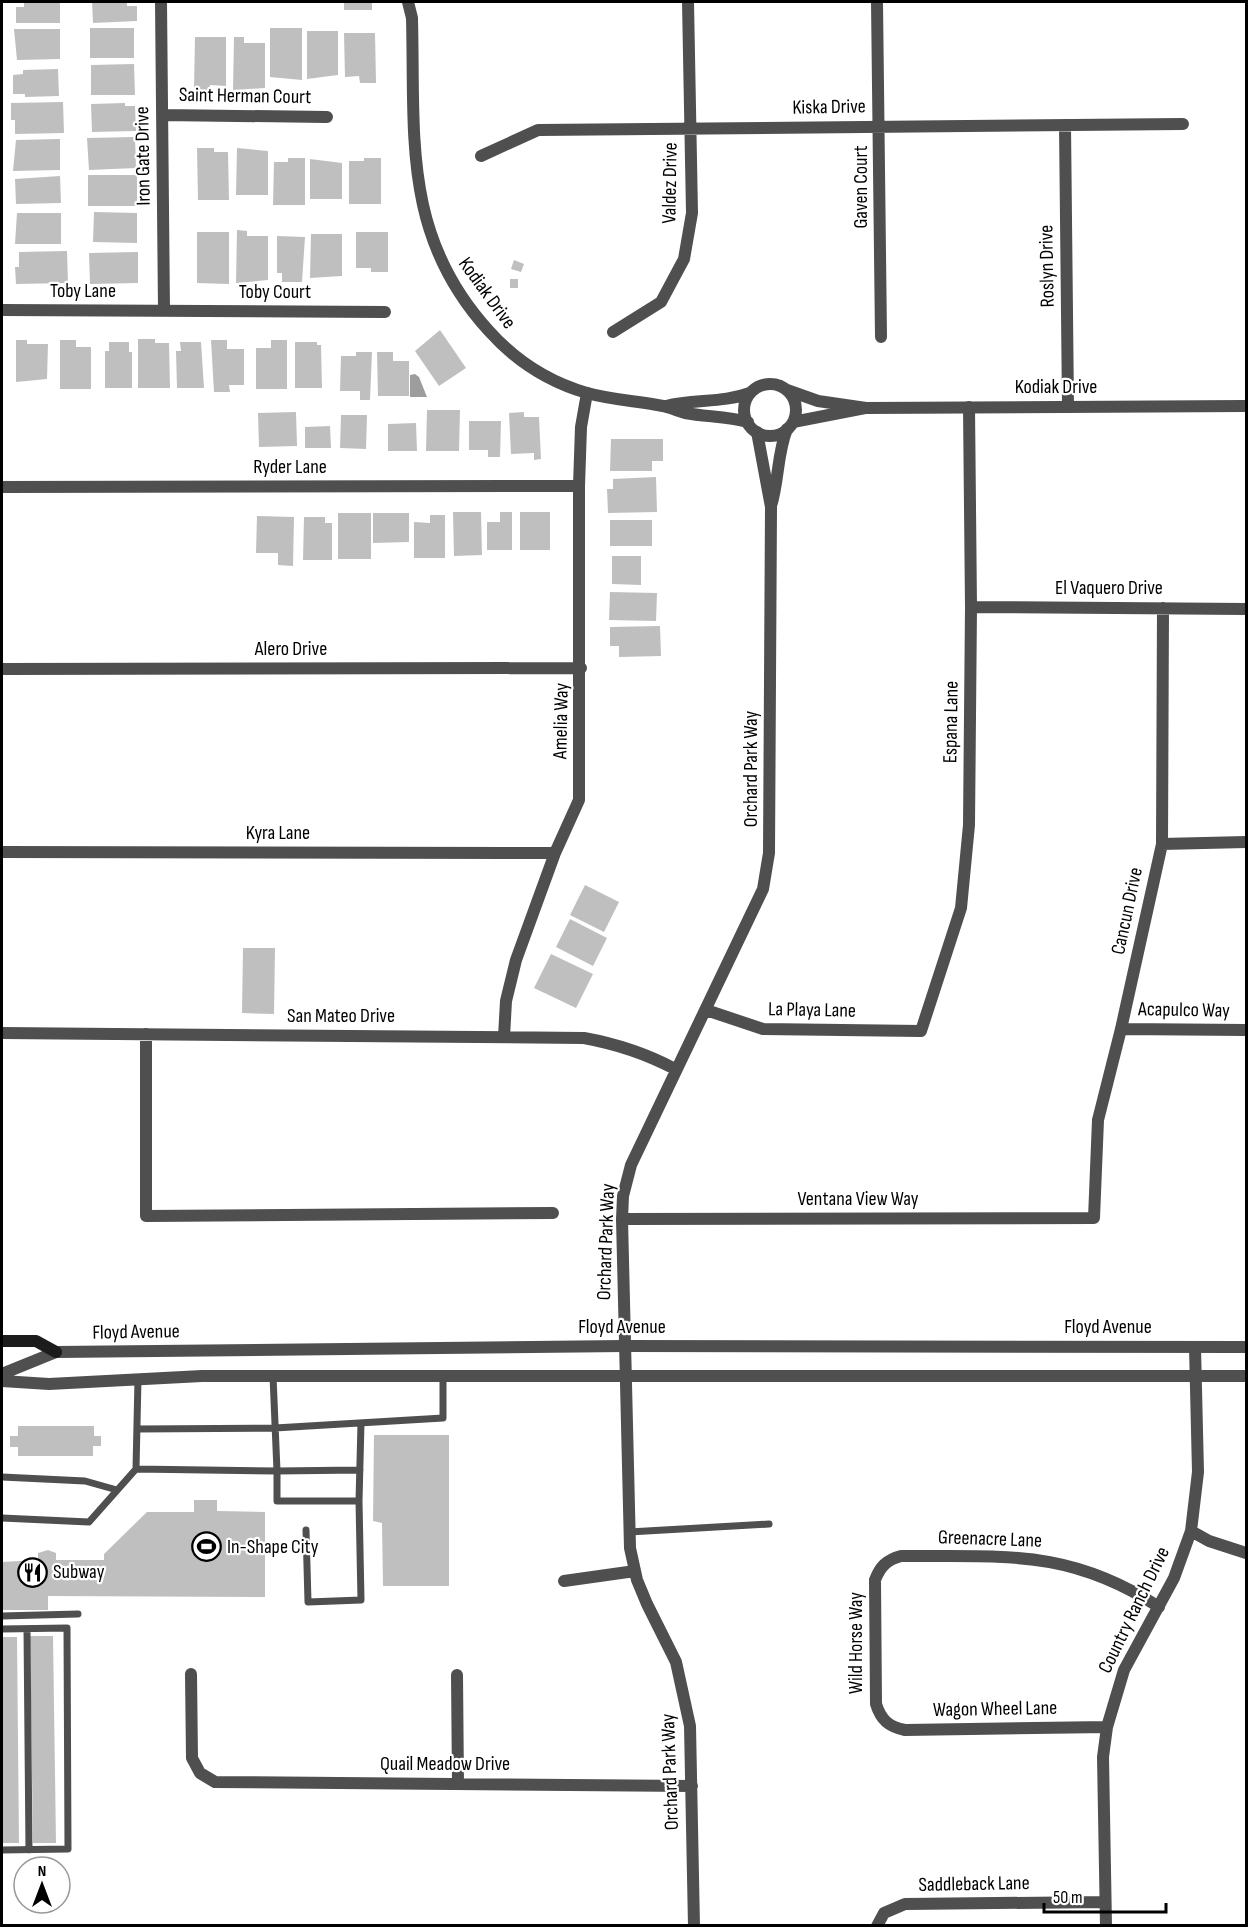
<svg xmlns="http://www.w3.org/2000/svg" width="1248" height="1927" viewBox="0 0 1248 1927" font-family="'Sofia Sans Condensed',sans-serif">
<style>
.water{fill:#9d9d9d}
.building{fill:#bfbfbf}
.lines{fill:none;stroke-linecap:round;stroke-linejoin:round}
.service{stroke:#4f4f4f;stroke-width:7}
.minor{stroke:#4f4f4f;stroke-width:12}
.tertiary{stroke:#4f4f4f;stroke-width:12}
.secondary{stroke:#1c1c1c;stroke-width:12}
.labels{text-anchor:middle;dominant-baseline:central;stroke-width:4.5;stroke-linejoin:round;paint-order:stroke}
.street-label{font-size:20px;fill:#000;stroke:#fff}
.poi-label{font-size:20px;fill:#000;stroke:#fff;text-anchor:start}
</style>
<rect width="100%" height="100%" fill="#fff"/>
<path class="water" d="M415,374l4,3 8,20h-17v-22z"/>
<path class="building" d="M24,2h36v21h-44v-16h8z
M92,2h35v4h10v15l-44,2z
M344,2h28v8h-28z
M90,28h44v30h-44z
M270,28h32v52l-32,-3z
M14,29h46v30l-43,1z
M307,31h31v44l-31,4z
M344,33h31l1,50h-16l-1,-7 -14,1z
M195,37h31v49l-16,-1v5h-16z
M234,37h10v6h21v45l-32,2z
M134,64l1,31h-44v-30z
M58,69l1,27 -34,1v-3h-12v-19l10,-1v-4z
M63,102l1,31 -49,1v-14h-4v-17z
M125,103v3h10l1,25 -44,1 -1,-28z
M135,137l1,31 -47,2 -2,-32z
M60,139v31l-47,1 3,-31z
M197,148h17v4h14l1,48h-31z
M237,148l31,3v44h-32z
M288,158h17v47h-32l1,-43h14z
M364,158h17v46h-32v-43h15z
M310,159l32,4v36h-32z
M88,175h49v31h-49z
M60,176l1,27 -45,1 -1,-25z
M94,212l43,1v30l-44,-1z
M17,213h44v31h-46z
M237,230l10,1v5h21v44l-32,3z
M197,232h32v52l-32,-1z
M356,232h32v40h-17v-4h-15z
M311,234h31v42l-32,2z
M277,236l28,1 -3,45h-20v-9h-5z
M67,251l1,32 -52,1 -1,-17h4v-15z
M138,252v31l-48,1 -1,-31z
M514,260l10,4 -3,8 -10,-3z
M510,279h8v9h-8z
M440,330l26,38 -27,18 -24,-35z
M138,339h17v4h14l1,45h-32z
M16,340h11v4h21l-1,35 -31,3z
M60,340h16v7h15v42h-31z
M211,340h16v9h17v36h-15l1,7h-16z
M271,340h16v49h-31v-41h15z
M109,342h20v10h3v36h-27v-37h4z
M180,342h21l3,46h-27l-1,-37h5z
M295,342h22v3h4l1,43h-27z
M356,352h16l-2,48h-10v-9h-20l1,-35h15z
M377,352h16v9h16v35h-31z
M427,410h33l-1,41h-33z
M296,412l1,34 -38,1 -1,-34z
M524,412v5h15l2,42 -7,1v-7l-23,1 -2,-41z
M341,415h26l-1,34 -26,-1z
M469,421h32l-1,36h-12v-7h-19z
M416,423l1,28h-29v-27z
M330,426l1,22h-26v-21z
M611,439h52v22h-11v10h-42z
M656,477l1,35 -49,1 -1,-24h6v-10z
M453,512h28l1,43 -28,1z
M500,512h12v38h-25v-28h13z
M520,512h30v38h-30z
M338,513h33v46h-33z
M373,513h36v29l-36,1z
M430,515h15v43h-31v-36l16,1z
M257,516l37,1 -1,49 -15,-1v-12h-22z
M304,517h21v6h7v37h-29z
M610,520h42v26h-42z
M612,556h29v29l-29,-1z
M610,592l47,1 -1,28 -47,-1z
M660,626l1,30 -42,1v-11h-9v-19z
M585,885l34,17 -15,30 -34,-17z
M570,919l37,19 -14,28 -37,-19z
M243,948h32l-1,66 -32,-1z
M551,954l42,20 -17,34 -42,-20z
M18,1426h76v10h7v10h-8v10h-75v-9h-8v-11h8z
M374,1435h75v151h-66l-1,-63 -9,-2z
M194,1500h23v11l48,1v85l-217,-1v14h-46v-48l36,-2v-7l10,-3 8,3v7h48v-6l43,-42h47z
M30,1636h23l3,207h-23z
M2,1637h15l2,206h-17z"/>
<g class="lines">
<path class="service" d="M137,1429l138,-1 168,-10v-42
M136,1469l2,-90
M360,1470l-83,1v30h82l2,-78
M2,1477l83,4 32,9
M2,1518l87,4 47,-53 141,2 -4,-95
M306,1530l2,72 53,-2 -2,-99
M629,1532l140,-8
M2,1616l76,-2
M2,1629l65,-1 1,221 -66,1
M27,1629l2,221"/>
<path class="minor" d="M161,2l3,308
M877,2l4,335
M162,115l165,2
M1065,125l3,282
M481,156l57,-26 645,-6
M2,310l383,2
M613,332l48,-30 23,-43 8,-46 -4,-211
M2,487l577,-1
M771,506c8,-26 6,-52 16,-77
M971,607l275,2
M2,669l579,-1
M1162,844l84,-2
M2,852l553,1
M706,1010l57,19 158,2 40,-123 8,-83 2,-218 -2,-200
M1121,1029l125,1
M2,1033l582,5c33,6 61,15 91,31
M146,1034v182l407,-3
M504,1037l2,-36 10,-41 39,-107 24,-53v-314l2,-59 6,-34
M622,1219l472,-1 4,-98 23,-91 41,-185 1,-236
M1191,1531l18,10 37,12
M564,1581l71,-10
M191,1674l1,84 8,15 15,9 477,4
M457,1675l1,109
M1107,1727l-202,3c-16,-3 -24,-10 -29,-26l-1,-124c5,-13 11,-20 26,-24 102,1 167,-8 258,51
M694,1926l-4,-200 -14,-64 -29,-58 -10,-24 -7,-32 -8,-329 1,-23 8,-31 132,-276 6,-36 2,-346 -14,-75
M877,1926l7,-13 21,-9 199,-2
M1106,1926l-3,-169 4,-30 17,-57 50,-92 17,-47 7,-59 -3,-125"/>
<path class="tertiary" d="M408,2l4,16c3,119 -10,218 77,313 26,29 60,51 98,62 25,7 51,8 76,13 8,2 15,5 22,7 21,4 42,3 63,9
M744 410a26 26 0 1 1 52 0a26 26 0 1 1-52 0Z
M787,390l31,11 48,7 380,-2
M666,406c28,-7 57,-3 84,-13
M793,422l72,-14
M2,1374l54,-22 568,-6 622,1
M2,1381l47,3 153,-8h1044"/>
<path class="secondary" d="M2,1341h34l20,11"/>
</g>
<defs>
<symbol id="stadium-ring" viewBox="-11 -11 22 22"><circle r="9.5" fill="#fff" stroke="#000" stroke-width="1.5"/><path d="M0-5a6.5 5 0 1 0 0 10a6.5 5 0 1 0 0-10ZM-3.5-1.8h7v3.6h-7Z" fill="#000"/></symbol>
<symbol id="restaurant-ring" viewBox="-11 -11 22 22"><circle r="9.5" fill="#fff" stroke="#000" stroke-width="1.5"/><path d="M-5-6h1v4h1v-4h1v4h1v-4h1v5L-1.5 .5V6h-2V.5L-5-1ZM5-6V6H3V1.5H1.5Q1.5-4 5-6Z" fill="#000"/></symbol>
</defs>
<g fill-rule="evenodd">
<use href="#stadium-ring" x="190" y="1530" width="33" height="33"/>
<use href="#restaurant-ring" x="16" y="1556" width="33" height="33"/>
</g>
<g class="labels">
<g class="street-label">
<text transform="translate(245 96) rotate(1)">Saint Herman Court</text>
<text transform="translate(829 107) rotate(-1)">Kiska Drive</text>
<text transform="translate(143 156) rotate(-91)">Iron Gate Drive</text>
<text transform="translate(670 183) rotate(-89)">Valdez Drive</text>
<text transform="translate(861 187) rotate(-90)">Gaven Court</text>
<text transform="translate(1047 266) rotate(-91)">Roslyn Drive</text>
<text x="83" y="291">Toby Lane</text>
<text x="275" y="292">Toby Court</text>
<text transform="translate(487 293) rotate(54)">Kodiak Drive</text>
<text x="1056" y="387">Kodiak Drive</text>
<text x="290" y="467">Ryder Lane</text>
<text x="1109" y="588">El Vaquero Drive</text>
<text x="291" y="649">Alero Drive</text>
<text transform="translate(561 721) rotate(-89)">Amelia Way</text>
<text transform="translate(951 722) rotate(-89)">Espana Lane</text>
<text transform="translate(751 769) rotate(-90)">Orchard Park Way</text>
<text x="278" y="833">Kyra Lane</text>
<text transform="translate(1127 911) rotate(-78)">Cancun Drive</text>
<text transform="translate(812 1010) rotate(1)">La Playa Lane</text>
<text transform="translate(1184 1010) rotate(1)">Acapulco Way</text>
<text x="341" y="1016">San Mateo Drive</text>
<text x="858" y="1199">Ventana View Way</text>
<text transform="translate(606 1242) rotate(-88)">Orchard Park Way</text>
<text x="622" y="1327">Floyd Avenue</text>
<text x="1108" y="1327">Floyd Avenue</text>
<text transform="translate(136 1332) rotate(-1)">Floyd Avenue</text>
<text transform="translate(990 1539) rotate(2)">Greenacre Lane</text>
<text transform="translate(1134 1610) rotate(-64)">Country Ranch Drive</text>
<text transform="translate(856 1643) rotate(-90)">Wild Horse Way</text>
<text transform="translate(995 1709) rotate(-1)">Wagon Wheel Lane</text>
<text x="445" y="1764">Quail Meadow Drive</text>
<text transform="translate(670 1772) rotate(-92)">Orchard Park Way</text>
<text transform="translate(974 1884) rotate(-1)">Saddleback Lane</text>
</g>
<g class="poi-label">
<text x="227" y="1547">In-Shape City</text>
<text x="53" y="1572">Subway</text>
</g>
</g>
<rect width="1248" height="1927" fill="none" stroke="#000000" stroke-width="6"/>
<g transform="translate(42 1885)"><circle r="28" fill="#ffffff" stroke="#999999" stroke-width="1.5"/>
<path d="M0-4.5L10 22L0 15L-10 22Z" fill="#000000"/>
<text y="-9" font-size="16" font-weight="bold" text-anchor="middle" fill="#000000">N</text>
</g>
<path d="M1044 1903v9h122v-9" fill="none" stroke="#000000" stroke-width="3"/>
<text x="1053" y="1903" font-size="18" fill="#000000" stroke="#ffffff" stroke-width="4.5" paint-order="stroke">50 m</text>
</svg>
